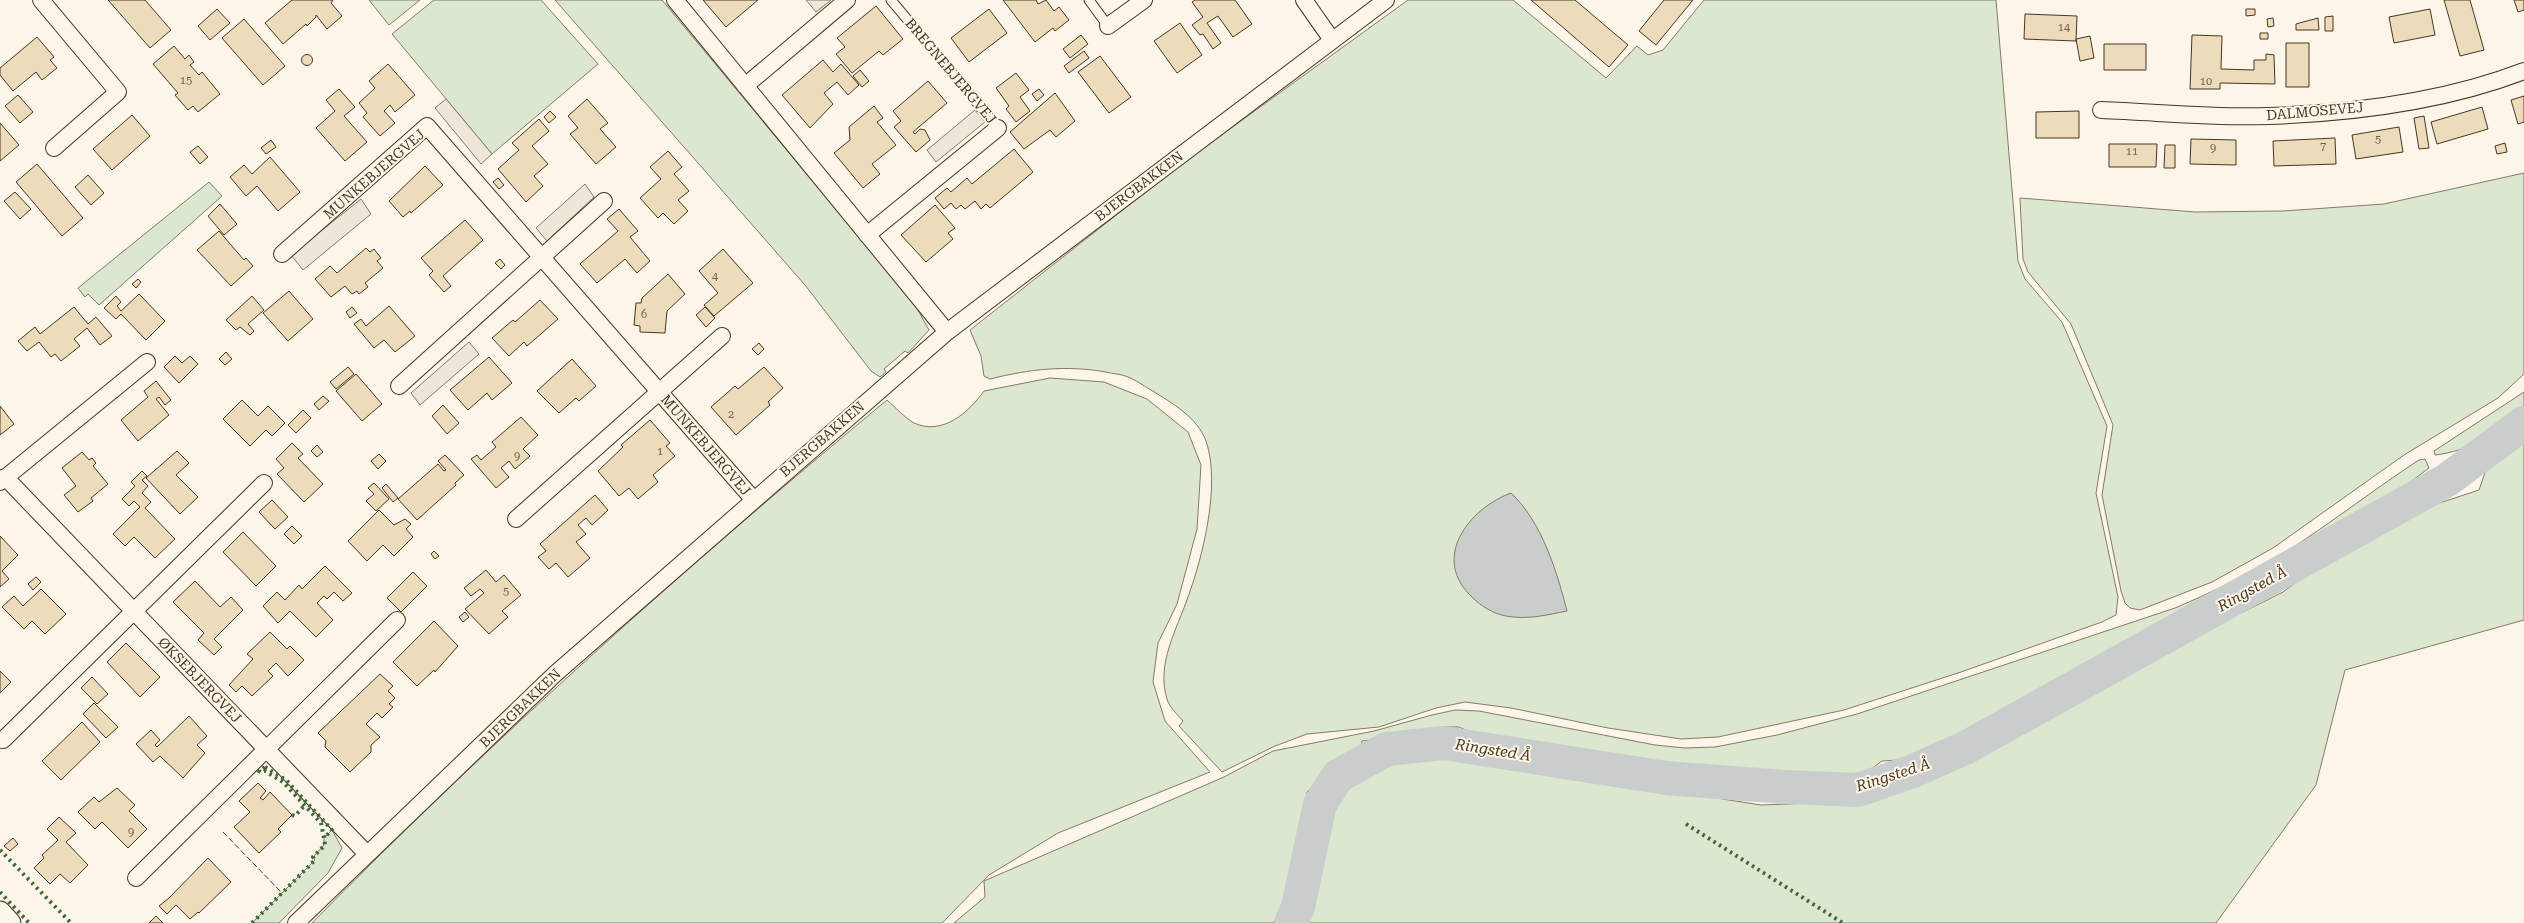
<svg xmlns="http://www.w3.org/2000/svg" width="2524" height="923" viewBox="0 0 2524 923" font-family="'Roboto Serif',serif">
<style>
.green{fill:#dce7d0;stroke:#887966}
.parking{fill:#ede7d9;stroke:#887966}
.water{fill:#c9cecd;stroke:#887966}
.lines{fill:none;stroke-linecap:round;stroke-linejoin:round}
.river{stroke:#c9cecd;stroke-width:34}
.building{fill:#ecdcbc;stroke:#4a3520}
.service-casing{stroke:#4a3520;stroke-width:11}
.minor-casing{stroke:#4a3520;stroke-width:18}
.tertiary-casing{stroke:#4a3520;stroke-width:23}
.service{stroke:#fbf6e9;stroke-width:9}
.minor{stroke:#fbf6e9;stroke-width:16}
.tertiary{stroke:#fbf6e9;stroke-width:21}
.hedge{stroke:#436837;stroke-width:4;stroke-dasharray:2.5 4;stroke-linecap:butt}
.fence{stroke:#4a3520;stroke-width:1;stroke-dasharray:6 2.5;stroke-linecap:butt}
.labels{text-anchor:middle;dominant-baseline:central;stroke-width:4;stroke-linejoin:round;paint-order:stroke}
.number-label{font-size:11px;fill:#725f47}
.street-label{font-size:14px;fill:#4a3520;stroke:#fbf6e9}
.water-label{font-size:15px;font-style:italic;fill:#4a3520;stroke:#fbf6e9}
</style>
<rect width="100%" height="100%" fill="#fbf6e9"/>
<path class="green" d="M369,0h51l-31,25z
M434,0h107l57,64 -106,90 -100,-120z
M555,0h107l252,303 15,27 -21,23 -3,-2 -21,18 2,3 -6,5 -9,-6 -66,-86z
M1408,0h105l93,78 31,-32 11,9 15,-5 41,-50h292l22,261 7,18 37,43 45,104 -11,67 22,104 -2,18 -14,7 -141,50 -117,38 -126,27 -37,2 -73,-11 -97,-20 -46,-6 -29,6 -57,19 -72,7 -32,12 -53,26 -43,-46 4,-5c-5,-6 -14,-14 -16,-22 -11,-35 10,-70 21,-102 15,-41 33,-113 18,-156 -9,-24 -34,-38 -55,-51 -7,-4 -15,-10 -23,-13 -6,-3 -15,-3 -22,-5 -40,-7 -76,-3 -116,7l-6,-3 -3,-20 -11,-26 210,-165z
M2524,173v201l-26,24 -94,57 -131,93 -61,34 -72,28 -10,-2 -5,-5 -4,-12 -19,-96 11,-70 -42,-101 -43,-52 -5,-13 -3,-61 175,14 88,-1 101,-7z
M209,182l13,14 -123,109 -11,-11 -3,3 -7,-9z
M1050,378l54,4 43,17 41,33 13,33 -4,64 -20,75 -19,39 -5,39 12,39 45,51 -152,61 -69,42 -47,48h-630c182,-185 376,-358 575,-523 8,7 18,18 27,23 29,13 55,-11 70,-32z
M2524,392v23c-27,19 -55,36 -89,40l-1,-4z
M2524,443v177l-179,50 -29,115 -100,138h-914l15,-35 11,-76 13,-29 31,-19 46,-13 64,6 141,21 68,16 70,11 77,-3 83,-21 149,-82 213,-107 46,-34 77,-44 73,-24 8,-23z
M2425,459l4,9 -85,64 -88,50 -110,54 -185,102 -33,12 -11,9 -35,2 -29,21 -9,-3 -47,-3 -67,1 -42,-4 -210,-37 -19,-9h-13l-25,7 -59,7 -1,11 -25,12 -29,28 -15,103 -19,28h-319l31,-26 -1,-16 240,-104 49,-26 101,-20 58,-16 23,-5 24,1 176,34 30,3 30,-1 62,-12 80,-21 318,-106c38,-16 74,-34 109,-55 46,-29 89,-63 135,-93z
M332,830l10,18 -14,25 -49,50h-27l63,-63 -2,-3 11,-12v-7z"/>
<path class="parking" d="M806,0h25l-15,12z
M446,99l46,55 -11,10 -46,-56z
M975,110l10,12 -49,40 -9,-12z
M585,184l9,13 -47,44 -11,-13z
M361,199l10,15 -68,56 -12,-15z
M469,342l10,12 -59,51 -9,-12z"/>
<path class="water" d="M1511,493c31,29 46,79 56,118 -20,4 -40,9 -61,5 -12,-2 -25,-10 -33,-18 -43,-39 -5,-89 38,-105z"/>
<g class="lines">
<path class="river" d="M1291,923l7,-16 22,-103 18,-28 49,-27 57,-6 222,35 119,9 73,3 55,-19 52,-23 482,-268 77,-57"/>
</g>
<path class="building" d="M108,0h37l26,30 -21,18z
M292,0h41l-2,3 11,13 -15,13 -11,-14v2l-9,9 -1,-2 -23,20 -18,-21z
M703,0h55l-32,27z
M1003,0h33l2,4 8,-4 8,11 5,-4 10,13 -14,11 -2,-3 -18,14z
M1195,0h40l17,24 -19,13 -15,-21 -11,7 14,20 -8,6 -10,-15 -3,1 -8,-10 11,-8 -11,-15z
M1531,0h44l53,45 -19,22z
M1664,0h29l-37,45 -17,-14z
M2444,0h26l14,50 -24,6z
M2514,0h10v10l-6,2z
M876,6l27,33 -20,16 -4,-4 -27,22 -16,-19 9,-7 -8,-9z
M217,9l13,14 -20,17 -12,-14z
M989,9l18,24 -38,29 -18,-24z
M2246,9h9v6l-9,1z
M2430,9l5,26 -41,8 -5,-26z
M2025,14l52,2 -1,25 -52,-2z
M2333,16v15h-8v-14z
M2273,18l1,8 -6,1 -1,-8z
M2318,18l1,12h-23v-6z
M244,19l41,47 -22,19 -41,-47z
M1180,23l22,32 -25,18 -23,-32z
M2260,33h8v6h-8z
M1081,35l7,9 -18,14 -7,-9z
M2192,35l30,1 -1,33 33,1v-10h12v-6l8,1 1,29 -55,-1v6h-30z
M2090,36l4,22 -14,3 -4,-22z
M37,37l17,20 -4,3 7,8 -15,12 -6,-8 -23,19 -13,-16v-7z
M2286,43h23v44h-23z
M2104,44h42v26h-42z
M174,46l11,13 4,-4 5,7 -4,3 9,10 3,-3 18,22 -22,18 -5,-6 -5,4 -13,-15 3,-2 -25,-29z
M1084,51l5,7 -20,15 -5,-7z
M301.5 60a5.5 5.5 0 1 1 11 0a5.5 5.5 0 1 1-11 0Z
M1100,56l31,41 -22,16 -31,-41z
M823,60l10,12 8,-8 18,21 -11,10 -11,-13 -13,11 9,11 -23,24 -28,-33z
M388,64l27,31 -20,17 -5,-7 -6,6 11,12 -15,13 -17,-19 4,-4 -8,-10 16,-15 -6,-7z
M860,70l9,11 -7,6 -9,-11z
M1016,73l13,17 -9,7 10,14 -14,11 -10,-13 3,-3 -13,-18z
M928,81l19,22 -34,29 2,2 5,-5 5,1 5,10 -14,12 -22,-25 7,-6 -8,-10z
M339,89l16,18 -11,9 23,26 -22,19 -29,-33 19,-17 -9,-11z
M1039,89l5,6 -7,6 -5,-7z
M1055,93l20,28 -19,16 -6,-7 -26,19 -14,-17z
M18,95l15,17 -13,11 -15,-17z
M2524,96v26l-6,2 -7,-24z
M587,99l21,24 -8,6 16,18 -20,17 -26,-30 8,-6 -10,-12z
M874,106l9,12 -6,4 19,23 -24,19 8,10 -17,14 -29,-35 16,-13 -1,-13z
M2482,107l6,22 -51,15 -6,-22z
M550,111l6,6 -7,6 -5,-6z
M2079,111v27h-43v-26z
M132,115l18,21 -38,34 -19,-21z
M2424,116l5,32 -10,1 -5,-31z
M539,119l10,12 -17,15 16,18 -14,12 9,10 -17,16 -28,-33 21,-19 -7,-7z
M0,123l19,22 -19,16z
M2399,127l4,25 -47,7 -4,-24z
M2335,138l1,26 -62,2 -1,-25z
M2191,139l45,1v25l-46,-1z
M271,140l5,7 -10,7 -5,-6z
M2505,143l2,9 -10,2 -2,-8z
M2109,144h48l-1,23h-47z
M2165,145h10v23h-11z
M198,146l10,11 -8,7 -10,-12z
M1014,149l19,23 -43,36 -4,-4 -5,5 -6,-8 -10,8 -4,-4 -5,4 -5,-6 -7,6 -9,-11 12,-10 4,4 16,-14 5,6z
M668,151l14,16 -8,7 15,17 -11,9 10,11 -14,13 -11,-11 -5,5 -18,-20 21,-19 -11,-12z
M270,157l30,35 -22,19 -21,-25 -11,10 -16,-19 14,-12 8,9z
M37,164l46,54 -21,18 -46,-54z
M425,166l18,19 -32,28 -1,-2 -7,6 -14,-16z
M88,175l16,18 -13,12 -16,-18z
M498,178l6,7 -5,4 -6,-7z
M15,192l16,17 -11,10 -16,-18z
M220,204l17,20 -13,11 -16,-19z
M935,205l20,23 -7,5 5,6 -27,23 -25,-27z
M619,209l19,22 -8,6 20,24 -13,12 -12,-14 -28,24 -17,-19 38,-33 -11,-12z
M465,220l18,20 -40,36 8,10 -7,6 -15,-17 4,-4 -12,-13z
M219,231l25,29 2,-2 7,8 -22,20 -34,-36z
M366,248l4,4 4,-3 7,9 -4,3 6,7 -18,15 3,4 -9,7 -2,-3 -5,3 -7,-8 -14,11 -16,-18 15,-13 7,7z
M723,249l30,34 -39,33 -10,-11 14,-12 -19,-22z
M500,259l5,6 -4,4 -6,-6z
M668,274l17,20 -18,17 -2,22 -25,-1v-6l-6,-1 2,-22h5l1,-5z
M138,279l3,3 -5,6 -4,-4z
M289,291l24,28 -25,22 -25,-28z
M139,294l26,27 -19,19 -25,-26 -5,5 -12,-11 12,-12 5,6 -4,4 4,5z
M252,296l12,14 -16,14 6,7 -4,4 -10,-8 -4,3 -10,-10z
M540,300l18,19 -31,27 -3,-4 -15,14 -17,-18 21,-18 2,2z
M389,306l26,30 -20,16 -11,-12 -10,8 -20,-24 7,-5 5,7z
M74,307l14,17 8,-7 16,19 -12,9 -13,-17 -13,11 6,7 -19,15 -6,-7 -4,3 -12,-15 -12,9 -9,-10 17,-14 5,7z
M352,307l5,6 -7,5 -4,-6z
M705,307l10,11 -9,9 -10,-12z
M759,343l5,6 -6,6 -6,-6z
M226,352l6,7 -7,6 -6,-6z
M175,356l7,7 8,-7 8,8 -19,19 -15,-16z
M489,357l23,26 -20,17 -5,-7 -19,17 -18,-20z
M572,359l24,27 -17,15 -3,-3 -17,15 -22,-22z
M348,367l6,7 -18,15 -6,-7z
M764,367l19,21 -15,14 2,3 -34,30 -25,-28 24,-21 3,3z
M356,374l26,30 -20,17 -26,-30z
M156,381l15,19 -6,5 -6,-8 -3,2 13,16 -31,26 -17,-21 27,-23 -4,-6z
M323,396l6,5 -10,9 -5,-6z
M242,400l16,16 10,-10 17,17 -13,13 -6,-6 -16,16 -27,-27z
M443,405l16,18 -12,11 -15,-18z
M0,406l14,18 -14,11z
M303,410l8,8 -15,15 -8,-8z
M521,417l17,18 -15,14 7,7 -15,13 -6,-8 -8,7 8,9 -13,11 -25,-29 6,-4 4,5 15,-13 -4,-5z
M650,420l20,23 -4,3 9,10 -22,19 5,7 -20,17 -9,-11 -10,8 -21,-25 25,-24 -2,-2z
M292,443l11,11 -5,4 25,26 -19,18 -27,-28 7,-6 -8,-9z
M317,445l6,7 -6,5 -6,-6z
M177,451l12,12 -13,12 22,22 -18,17 -34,-36z
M82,452l7,8 3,-2 4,5 -3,3 15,18 -17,14 2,3 -15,11 -14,-17 12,-9 -14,-18z
M379,454l7,7 -8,8 -7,-8z
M445,455l19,20 -9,8 1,2 -39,35 -19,-21 40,-35 6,7 2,-1 -8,-9z
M142,471l5,5 -5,4 6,6 -6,7 9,9 -6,6 30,31 -20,19 -21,-21 -9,9 -12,-12 27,-27 -6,-6 -5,5 -7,-7 13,-13 -4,-4z
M374,483l15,16 -13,12 -10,-10 8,-7 -6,-6z
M386,484l12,14 -5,4 -11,-14z
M595,495l13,15 -16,15 -6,-7 -8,7 8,9 -10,8 14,16 -22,19 -12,-14 -7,6 -11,-12 8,-6 -6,-7z
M272,500l16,17 -13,12 -16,-17z
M379,510l15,15 11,-6 6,5 -5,5 7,8 -19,19 -11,-11 -16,16 -19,-20z
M292,526l10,10 -8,8 -10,-10z
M243,532l33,34 -20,20 -33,-34z
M0,536l18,19 -16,16 7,8 -9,8z
M434,551l5,5 -4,3 -4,-5z
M325,566l27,27 -9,8 -9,-9 -7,7 -3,-3 -7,7 16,17 -17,17 -26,-26 -12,12 -15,-17 14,-14 8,8 14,-15 3,4z
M486,570l10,12 8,-7 17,20 -19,16 6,6 -19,17 -24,-25 19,-16 -4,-4 -9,7 -7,-8z
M413,572l14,14 -26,26 -14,-14z
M36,577l5,5 -8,8 -5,-6z
M195,581l25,26 11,-10 12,13 -29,29 8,8 -8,8 -16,-15 6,-7 -31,-31z
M41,589l25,25 -21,20 -13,-13 -8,8 -22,-22 12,-11 9,10z
M465,612l4,5 -6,5 -4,-5z
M434,621l24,25 -23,26 -1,-2 -17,16 -24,-24z
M270,632l17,17 3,-3 14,14 -16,16 -12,-13 -8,8 5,5 -21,20 -10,-10 -6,6 -7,-7 24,-26 -6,-5z
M126,643l34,34 -20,20 -33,-35z
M0,671l11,11 -11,11z
M380,674l13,12 -5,5 7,7 -6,6 4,3 -11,11 -5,-5 -11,11 14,13 -9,8v7l-21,20 -25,-25 1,-6 -8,-8z
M92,677l16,17 -11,10 -16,-16z
M94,703l24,24 -12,11 -23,-24z
M189,716l18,20 -10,9 8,8 -22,25 -23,-22 -7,6 -17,-18 15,-14 9,10 -5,5 2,2z
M82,722l18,20 -39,38 -19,-19z
M258,783l8,8 -6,7 3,2 7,-8 22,23 -14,14 3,3 -22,21 -25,-26 16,-15 -11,-11z
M117,788l18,17 -6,6 18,18 -19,19 -26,-26 -7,7 -17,-17 16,-15 5,5z
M59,817l17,16 -10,9 22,23 -18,18 -10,-9 -10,10 -16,-16 10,-10 -2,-3 16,-15 -11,-11z
M13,838l5,6 -8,7 -6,-5z
M208,858l23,24 -32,31 -1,-1 -8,7 -14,-14 -9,9 -8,-8 10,-8z
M156,916l7,7h-14z"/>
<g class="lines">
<defs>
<path id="service" d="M891,0l107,128
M1089,0l19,26"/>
<path id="minor" d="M41,0l77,92 -64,56
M675,0l272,332
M1304,0l28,40
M1108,26l36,-26
M745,86l102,-86
M2101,110c56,2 112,8 167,6 85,-3 176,-14 256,-45
M867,235l131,-107
M282,254l145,-128 326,373
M399,386l205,-185
M5,477l362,377
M0,482l147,-120
M516,519l206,-183
M3,740l261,-257
M136,878l261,-258
M296,923l259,-249 392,-342 439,-332"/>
<path id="tertiary" d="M0,912l10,11"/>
</defs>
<use href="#service" class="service-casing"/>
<use href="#minor" class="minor-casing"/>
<use href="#tertiary" class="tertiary-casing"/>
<use href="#service" class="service"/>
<use href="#minor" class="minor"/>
<use href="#tertiary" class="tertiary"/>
<path class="hedge" d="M265,767l21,13 46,50 -8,8 -3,-15 -38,-41 -18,-11 -3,2 -3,-2z
M292,815l3,1 9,-10 2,2
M1686,824l157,99
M0,850l71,73
M0,892l29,31
M252,923l63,-63 -2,-3 12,-12 -1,-9"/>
<path class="fence" d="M223,832l59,61"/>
</g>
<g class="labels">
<g class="number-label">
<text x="2064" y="27">14</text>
<text x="186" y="80">15</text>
<text x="2206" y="81">10</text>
<text x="2378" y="139">5</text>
<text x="2323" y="146">7</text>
<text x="2213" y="148">9</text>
<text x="2132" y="151">11</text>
<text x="715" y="276">4</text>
<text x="644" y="314">6</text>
<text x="731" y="414">2</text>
<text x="660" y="451">1</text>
<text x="517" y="456">9</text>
<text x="506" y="591">5</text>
<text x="131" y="832">9</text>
</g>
<g class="street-label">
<text transform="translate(951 71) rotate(50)">BREGNEBJERGVEJ</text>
<text transform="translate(2315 111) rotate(-5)">DALMOSEVEJ</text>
<text transform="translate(374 174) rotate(-41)">MUNKEBJERGVEJ</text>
<text transform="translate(1139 186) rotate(-37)">BJERGBAKKEN</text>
<text transform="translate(822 439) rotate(-41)">BJERGBAKKEN</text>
<text transform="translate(706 445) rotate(49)">MUNKEBJERGVEJ</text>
<text transform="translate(200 680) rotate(46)">ØKSEBJERGVEJ</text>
<text transform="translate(520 708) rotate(-44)">BJERGBAKKEN</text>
</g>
<g class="water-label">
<text transform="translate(2252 589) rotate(-29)">Ringsted Å</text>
<text transform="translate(1493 750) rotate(9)">Ringsted Å</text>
<text transform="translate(1893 775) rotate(-18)">Ringsted Å</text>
</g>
</g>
</svg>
